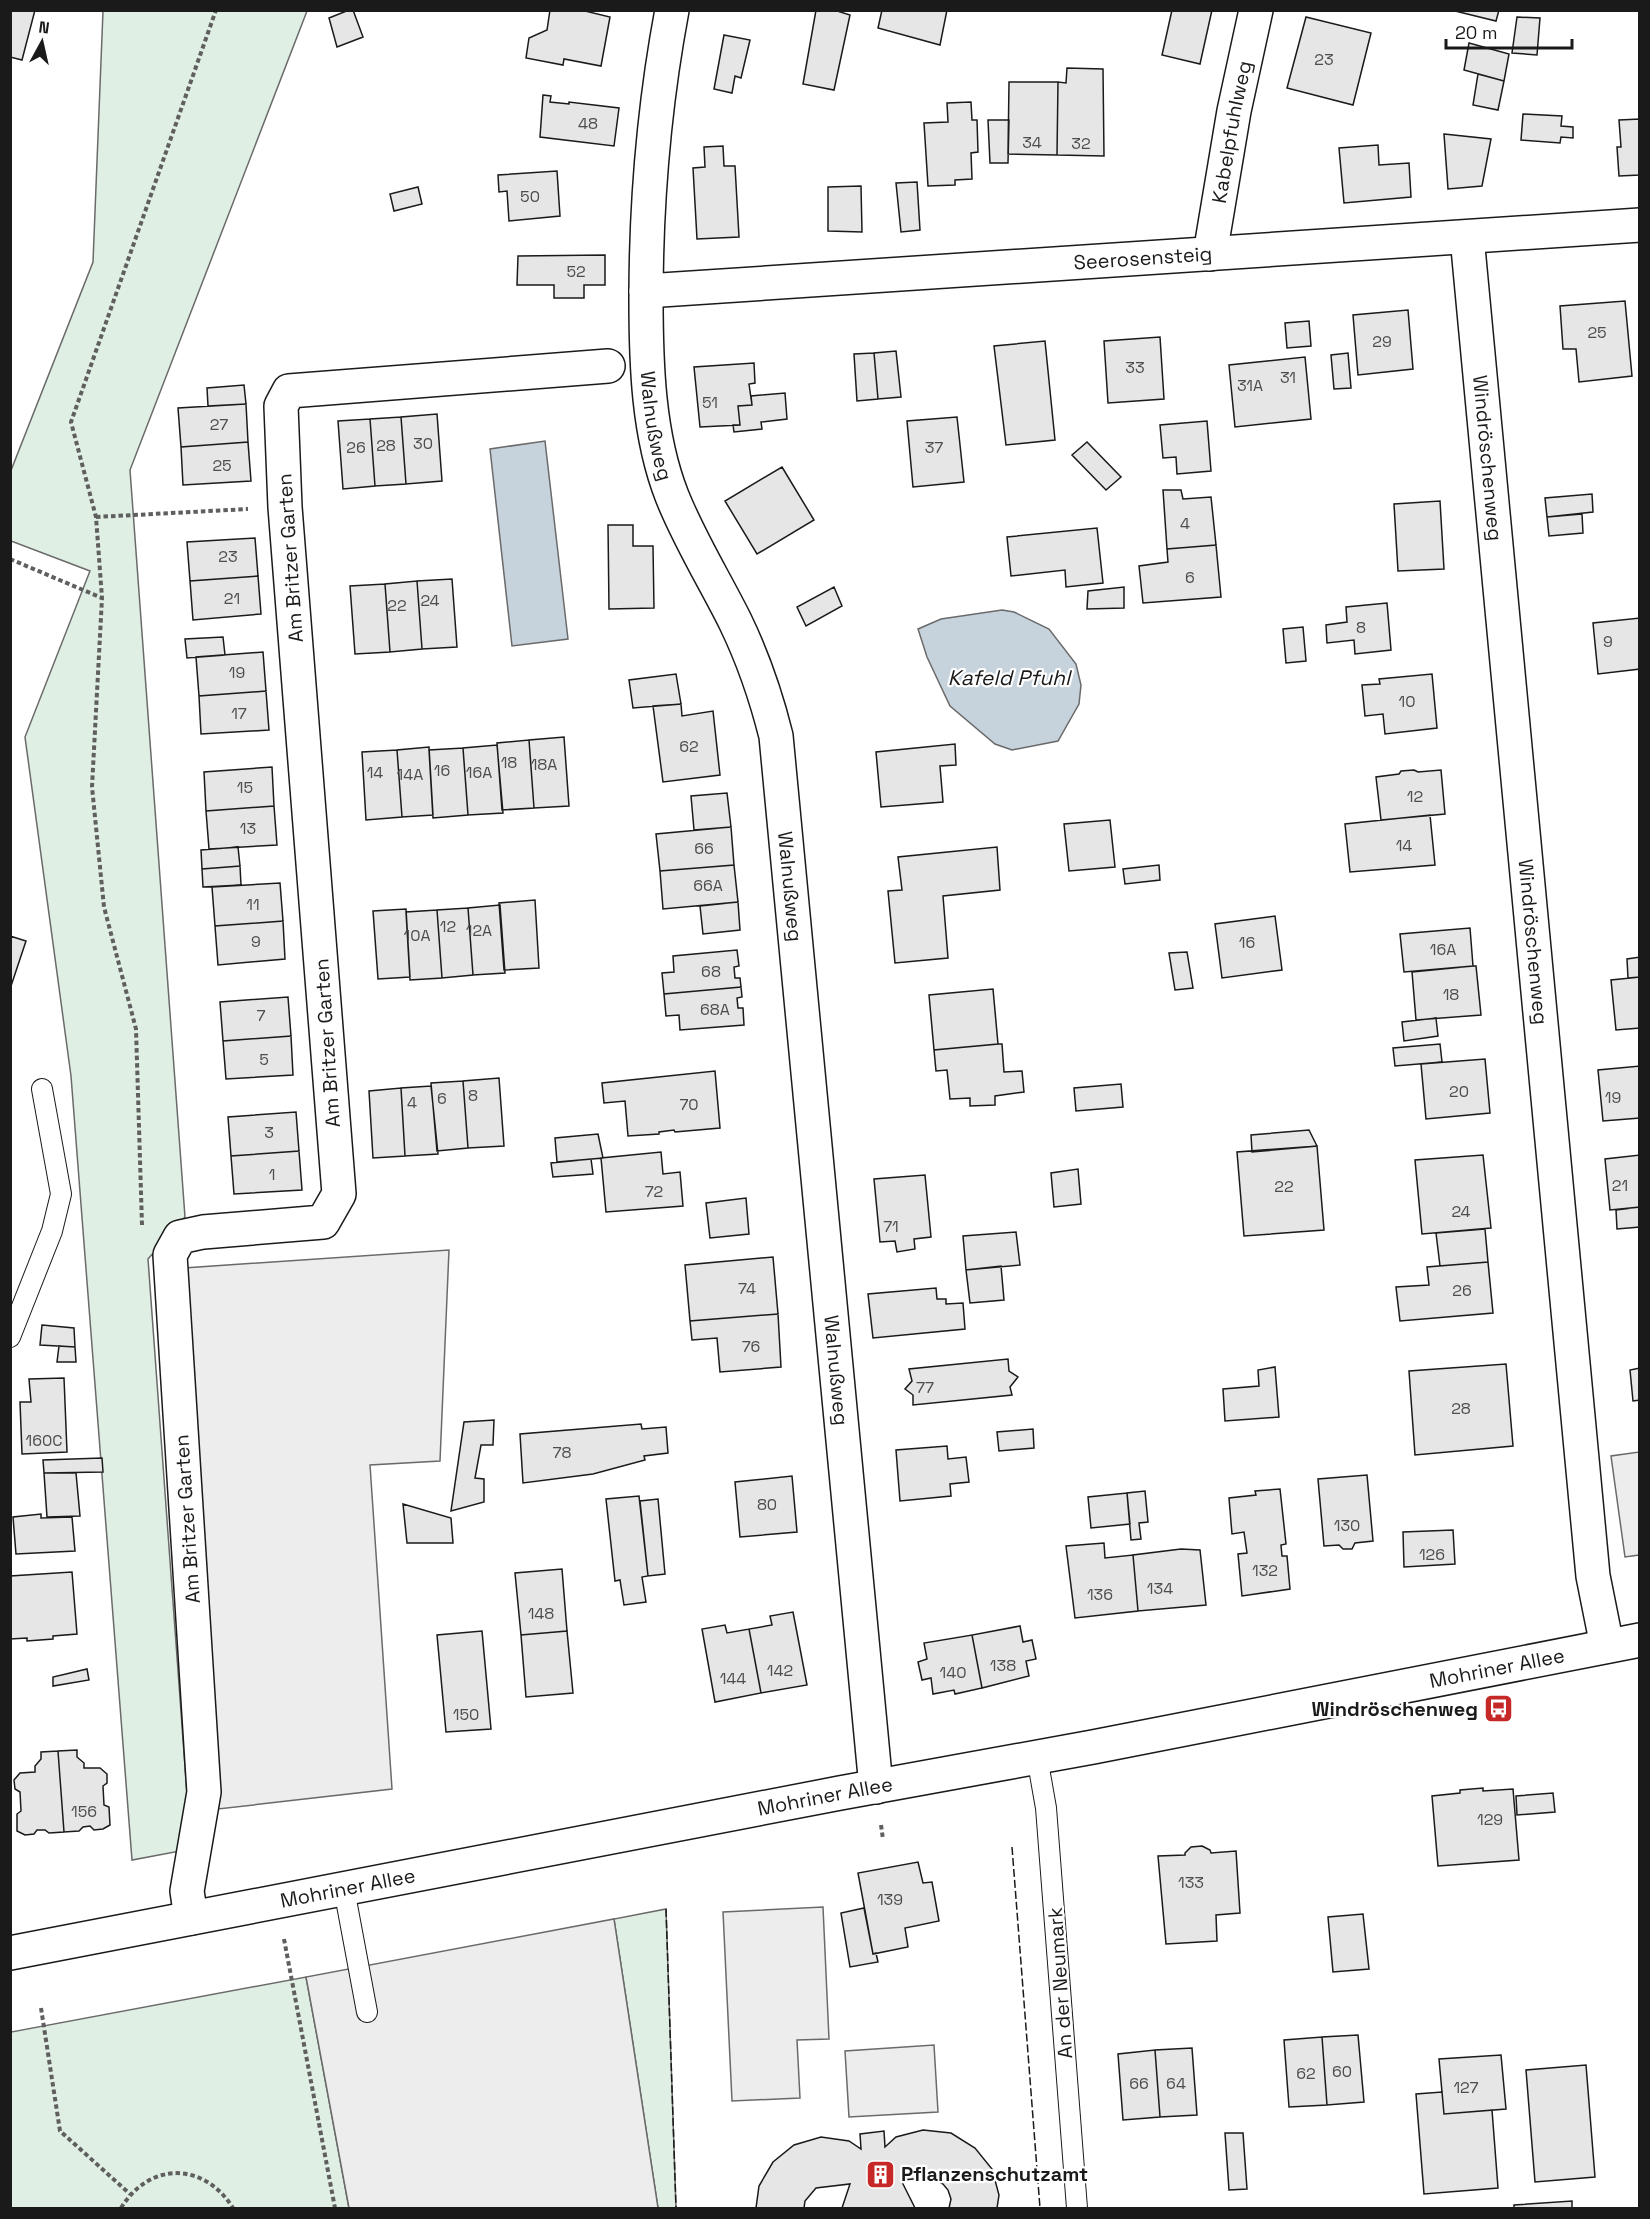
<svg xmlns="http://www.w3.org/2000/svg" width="1650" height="2219" viewBox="0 0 1650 2219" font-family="'Space Grotesk',sans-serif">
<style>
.green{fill:#e0efe3;stroke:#6a6a6a;stroke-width:1.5}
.parking{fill:#ededed;stroke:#6a6a6a;stroke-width:1.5}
.water{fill:#c6d2dc;stroke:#6a6a6a;stroke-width:1.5}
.building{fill:#e6e6e6;stroke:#1a1a1a;stroke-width:1.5}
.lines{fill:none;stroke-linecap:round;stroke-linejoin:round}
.service-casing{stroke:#1a1a1a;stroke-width:22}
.minor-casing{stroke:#1a1a1a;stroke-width:36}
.secondary-casing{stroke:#1a1a1a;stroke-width:36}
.path{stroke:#5f5f5f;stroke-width:4;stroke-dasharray:4.5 3;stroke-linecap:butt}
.service{stroke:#fff;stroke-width:20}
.minor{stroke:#fff;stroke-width:33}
.secondary{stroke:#fff;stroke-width:33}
.fence{stroke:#1a1a1a;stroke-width:1.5;stroke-dasharray:8 3;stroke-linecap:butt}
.labels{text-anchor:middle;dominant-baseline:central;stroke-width:4.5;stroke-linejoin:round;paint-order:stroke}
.number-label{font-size:16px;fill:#4d4d4d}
.street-label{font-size:20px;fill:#1a1a1a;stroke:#fff}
.poi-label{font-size:20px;font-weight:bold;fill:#1a1a1a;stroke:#fff;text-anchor:end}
.water-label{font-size:21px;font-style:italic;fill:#1a1a1a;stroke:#fff}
</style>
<rect width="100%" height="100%" fill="#fff"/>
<path class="green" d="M103,11h204l-177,459 55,747 -37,42 43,590 -59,11 -61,-784 -46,-339 65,-166 -79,-30 -1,-68 83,-211z
M666,1909l10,299h-18l-44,-289z
M306,1977l43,231h-338v-176z"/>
<path class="parking" d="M449,1250l-9,211 -70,4 22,324 -174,20 -34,-541z
M1639,1452v103l-14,2 -14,-101z
M823,1907l6,132 -32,1 3,58 -68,3 -9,-189z
M614,1919l44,289h-309l-43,-231z
M934,2045l4,67 -89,5 -4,-66z"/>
<path class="water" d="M545,441l23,198 -56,7 -22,-197z
M1002,610l12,2 35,17 27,35 5,21 -2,19 -21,37 -46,9 -17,-6 -45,-38 -23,-49 -9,-28 23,-10z"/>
<path class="building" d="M10,10h25l-13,50 -12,-3z
M349,10h4l10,27 -26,10 -8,-29z
M550,10h31l29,7 -9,49 -37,-7 -1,6 -37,-7 3,-20 18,-8z
M816,10h18l16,5 -16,75 -31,-6z
M882,10h65l-7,35 -62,-17z
M1172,10h40l-12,54 -38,-9z
M1451,10h48l-3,11z
M1306,17l65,16 -18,72 -66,-17z
M1517,17l23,1 -3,37 -25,-2z
M724,35l26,5 -9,38 -6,-2 -3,17 -18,-4z
M1469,43l40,11 -5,27 -40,-11z
M1067,68l36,1 1,87 -47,-1 1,-73 8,1z
M1478,74l26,7 -6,29 -25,-5z
M1009,82h49l-1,73 -49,-1z
M543,95l8,1 -1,6 19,2v-2l50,6 -5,38 -74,-9z
M971,102l1,18h5l1,32 -7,1 1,26 -17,1v5l-27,1 -4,-63 24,-1 -1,-19z
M1523,114l39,2 -1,10 12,1v11l-12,-1 -1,6 -39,-3z
M1640,119v56l-21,1 -2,-29h4l-2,-27z
M988,120h21l-1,43h-18z
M1444,134l47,5 -9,47 -34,3z
M1378,145l1,20 30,-2 2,34 -67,6 -5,-55z
M723,146l1,20h11l4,71 -42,2 -4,-71 12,-1 -1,-20z
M557,171l3,45 -51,5 -2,-30 -8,1 -1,-17z
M917,182l3,48 -19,2 -5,-49z
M861,186l1,46 -34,-1v-44z
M418,187l4,17 -28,7 -4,-17z
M605,255v30h-21v13h-30v-13h-37l1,-29z
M1625,301l7,75 -53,6 -3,-33h-13l-3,-43z
M1408,310l5,59 -55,6 -5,-60z
M1309,321l2,25 -24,2 -2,-25z
M1160,337l4,62 -56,4 -4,-62z
M1045,341l10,99 -49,5 -12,-99z
M896,351l5,46 -23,2 -4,-46z
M874,353l4,46 -21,2 -3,-47z
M1348,353l3,35 -17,1 -3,-34z
M1305,357l6,62 -76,8 -6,-62z
M754,363l1,20 -6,1 3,21 -14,1 2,19 -40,2 -6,-60z
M244,385l2,19 -38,2 -1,-18z
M785,393l2,26 -26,3 1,7 -28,3 -1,-7h7l-2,-19 14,-1 -1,-9z
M246,404l2,38 -67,5 -3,-39z
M437,414l5,67 -36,3 -5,-67z
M401,417l5,67 -31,2 -5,-67z
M957,417l7,65 -51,5 -6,-66z
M370,419l5,67 -32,3 -5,-68z
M1207,421l4,50 -34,3 -1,-17 -13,1 -3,-33z
M248,442l3,39 -68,4 -2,-38z
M1087,442l34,35 -15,13 -34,-35z
M782,467l32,53 -57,34 -32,-53z
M1163,490h18l2,9 28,-2 5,48 -49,4z
M1592,494l1,18 -46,5 -2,-19z
M1440,501l4,68 -46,2 -4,-67z
M1582,514l1,19 -34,3 -2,-19z
M608,525h25v21h20l1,62 -45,1z
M1097,528l6,55 -37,4 -1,-17 -54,6 -4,-39z
M255,538l3,38 -68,5 -3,-39z
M1216,545l5,52 -78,6 -4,-37 29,-4 -1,-13z
M258,576l3,38 -68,6 -3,-39z
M452,579l5,68 -35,2 -5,-68z
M417,581l5,68 -32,3 -5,-68z
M385,584l5,68 -35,2 -5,-68z
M834,587l8,19 -36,20 -9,-19z
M1124,587v21l-37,1 1,-18z
M1387,603l4,47 -36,4 -1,-14 -27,3 -1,-18 21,-3 -1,-15z
M1640,618v51l-42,5 -5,-51z
M1303,627l3,34 -20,2 -3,-34z
M223,637l2,18 -38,3 -2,-19z
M263,652l3,39 -67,5 -3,-39z
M676,674l5,30 -48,4 -4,-28z
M1432,674l5,54 -52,6 -2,-20 -18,2 -3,-31 18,-1 -1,-5z
M266,691l3,39 -68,4 -2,-38z
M681,704l1,12 31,-5 7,64 -57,7 -10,-76z
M564,737l5,69 -35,2 -5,-68z
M529,740l5,68 -32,2 -5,-67z
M955,744l1,21 -16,1 3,36 -62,5 -5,-55z
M497,745l6,68 -35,2 -5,-67z
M429,747l4,68 -31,2 -5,-67z
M463,748l5,67 -35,3 -4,-68z
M397,750l5,67 -36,3 -4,-68z
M272,767l2,39 -68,5 -2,-39z
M1414,770l4,2 23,-2 4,44 -64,6 -5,-43 23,-3 2,-3z
M727,793l4,34 -37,3 -3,-34z
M274,806l3,39 -68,4 -3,-38z
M1430,815l5,50 -85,7 -5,-48z
M1110,820l5,47 -46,4 -5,-47z
M731,827l3,38 -74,6 -4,-37z
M238,847l2,19 -38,3 -1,-19z
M997,847l3,43 -57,6 5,62 -53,5 -7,-72 14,-1 -4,-33z
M734,865l4,37 -75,7 -3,-38z
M1159,865l1,15 -35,4 -2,-15z
M240,866l1,19 -38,2 -1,-18z
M280,883l3,38 -68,5 -3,-39z
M535,900l4,68 -35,2 -5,-67z
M738,902l2,28 -37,4 -3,-28z
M500,905l5,68 -32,2 -5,-67z
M468,908l5,67 -31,3 -5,-68z
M406,909l4,68 -32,2 -5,-68z
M437,910l5,68 -32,2 -4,-68z
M1275,916l7,54 -60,8 -7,-54z
M283,921l2,38 -67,6 -3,-39z
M1470,928l3,38 -69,6 -4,-38z
M10,936l16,5 -16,48z
M737,950l2,16 -5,1 1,11h5l1,9 -77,7 -2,-21 12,-1 -1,-16z
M1187,952l6,36 -18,2 -6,-37z
M1640,957v20l-12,1 -1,-19z
M1473,966h3l5,49 -65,5 -4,-48z
M1640,977v51l-24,2 -5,-50z
M741,987l1,10 -5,1 1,10h5l1,17 -64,5 -1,-15 -13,1 -2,-22z
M993,989l5,55 -64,6 -5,-55z
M288,997l3,39 -68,5 -3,-39z
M1436,1018l2,18 -34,5 -2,-19z
M291,1036l2,39 -67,4 -3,-38z
M998,1044h4l2,28 18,-1 2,21 -29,4v9l-25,1v-8l-20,1 -3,-29 -11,1 -2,-21z
M1440,1044l2,18 -47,4 -2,-18z
M1485,1059l5,54 -64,6 -5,-55z
M1640,1066v52l-37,3 -5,-51z
M715,1071l5,57 -45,4 -1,-2 -15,2v2l-31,2 -3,-35 -21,2 -2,-20z
M499,1078l5,68 -36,2 -5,-67z
M463,1081l5,67 -31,3 -6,-68z
M1121,1084l2,23 -47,4 -2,-23z
M431,1086l7,68 -33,2 -4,-68z
M401,1088l4,68 -32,2 -4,-67z
M296,1112l3,39 -68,5 -3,-39z
M1309,1130l8,16 -65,6 -1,-17z
M598,1134l5,24 -46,4 -2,-24z
M1317,1146l7,84 -80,6 -7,-84z
M299,1151l3,39 -68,4 -3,-38z
M661,1152l2,22 17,-2 3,34 -77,6 -5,-54z
M1483,1155l8,73 -69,6 -7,-74z
M1640,1155v52l-30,3 -5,-51z
M591,1159l2,15 -40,3 -2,-14z
M1078,1169l3,35 -27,3 -3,-34z
M925,1175l6,62 -17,2 1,10 -18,3 -2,-11 -15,1 -6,-63z
M746,1198l3,36 -39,4 -4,-35z
M1640,1207v20l-23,2 -1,-19z
M1485,1229l3,33 -48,4 -4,-33z
M1016,1232l4,33 -54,5 -3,-34z
M773,1257l5,57 -88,7 -5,-56z
M1488,1262l5,51 -93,8 -4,-34 33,-2 -2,-18z
M1001,1266l3,34 -34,3 -4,-33z
M936,1288l1,11h9v5l17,-1 2,26 -92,9 -5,-44z
M778,1314l3,53 -61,5 -3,-34 -25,2 -2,-19z
M42,1325l32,3 1,19 -35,-2z
M59,1346l16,1 1,15h-19z
M1008,1359l1,12 9,6 -8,10 2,8 -99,10v-10l-8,-6 7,-8 -3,-12z
M1506,1364l7,82 -98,9 -6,-84z
M1275,1367l4,50 -54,4 -2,-32 36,-3 -1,-16z
M1640,1368v32l-7,1 -3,-31z
M64,1378l3,74 -45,2 -2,-52h11l-2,-23z
M494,1420l-1,25h-12l-6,33 9,1v23l-33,9 13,-89z
M641,1424l1,5 24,-2 2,26 -24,3 1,4 -52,14 -70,9 -3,-49z
M1033,1429l1,19 -35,3 -2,-19z
M947,1446l1,13 18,-2 3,25 -19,2 1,12 -51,5 -4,-51z
M102,1458l1,14 -59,1 -1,-13z
M44,1473h32l4,43 -33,1z
M1367,1475l6,66 -18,2 -3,6h-9l-4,-4 -15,1 -6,-67z
M792,1476l5,56 -57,5 -5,-55z
M1280,1489l6,55 -5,1 1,11h5l3,33 -48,7 -4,-42 9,-1 -3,-21 -12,2 -3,-36 27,-3 -1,-4z
M1145,1491l3,31 -9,1 2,16 -10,1 -4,-47z
M1127,1493l3,31 -39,4 -3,-31z
M639,1496l9,80 -6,1 4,25 -22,3 -4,-25 -5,1 -9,-82z
M658,1499l7,75 -17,2 -8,-75z
M403,1504l48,14 2,25h-46z
M41,1514v4l31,-1 3,34 -59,3 -3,-37z
M1453,1530l2,34 -51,3 -1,-35z
M1104,1543l1,15 28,-3 5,56 -63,7 -9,-72z
M1181,1549l19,1 6,55 -68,6 -5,-56z
M562,1569l5,62 -46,4 -6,-62z
M72,1572l5,62 -24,2v3l-26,2v-3l-17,1v-63z
M793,1612l14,73 -46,8 -12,-64 23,-4 -2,-9z
M725,1625l2,8 22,-4 12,64 -46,9 -13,-73z
M1020,1626l3,16 9,-2 4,19 -10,2 3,15 -47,12 -10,-53z
M482,1631l9,98 -45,3 -9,-97z
M567,1631l6,62 -47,4 -5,-62z
M972,1635l10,53 -27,6 -1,-4 -21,4 -2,-16 -9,2 -4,-18 9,-3 -3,-16z
M87,1669l2,11 -36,6v-9z
M77,1750v7l7,6v5h16l7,6v9l-4,3 1,19 5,2 1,18 -7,4 -9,1 -4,-4 -7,1 -4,4 -15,1 -6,-81z
M58,1751l6,81 -15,1 -4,-3h-8l-3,4 -9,1 -8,-4v-17l4,-3 -1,-19 -5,-3 -1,-9 6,-7 15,-1v-6l6,-7v-7z
M1483,1788v3l30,-2 6,71 -81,6 -6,-70 28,-3v-3z
M1553,1793l2,19 -38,3 -1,-19z
M1202,1846l8,4 1,3 25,-2 4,62 -24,2 1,26 -51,3 -8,-88 27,-1v-2l6,-6z
M918,1862l5,21 9,-1 7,39 -34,7 3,19 -35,7 -15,-81z
M864,1908l9,46 3,-1 2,9 -28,5 -9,-54z
M1363,1914l6,55 -36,3 -5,-55z
M1358,2035l6,67 -37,3 -5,-68z
M1322,2037l5,68 -38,2 -5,-67z
M1192,2048l5,67 -37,2 -5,-67z
M1155,2050l5,67 -37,3 -5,-66z
M1501,2055l5,54 -62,5 -5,-55z
M1586,2065l9,112 -60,5 -9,-112z
M1442,2092l2,22 48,-4 6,78 -74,6 -8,-100z
M923,2130l28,3 24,15 17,21 7,26 -2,13h-48l2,-9 -3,-9 -5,-6 -8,-5 -8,-1 -26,2 14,28h-73l8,-24 -34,4 -11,13 -1,7h-48l3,-22 14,-24 21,-17 27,-8 28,4 12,8 -1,-15 24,-3 1,16 11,-10z
M1225,2133h18l4,56 -18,1z
M1572,2201v7h-58v-3z"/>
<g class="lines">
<defs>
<path id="service" d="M10,1337l42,-106 9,-37 -19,-105
M1037,1757l9,51 31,400
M344,1889l23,123"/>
<g id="minor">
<path id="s1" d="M672,10c-18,96 -26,192 -26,289 0,64 2,136 26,197 17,43 42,83 63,125 18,37 31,75 41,115l100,1051"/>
<path id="s2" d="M1467,237l126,1339 14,70"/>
<path id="s3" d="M1210,254l24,-143 22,-101"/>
<path id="s4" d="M646,291l994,-66"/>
<path d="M191,1918l-4,-27 17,-99 -1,-15 -33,-522 10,-18 23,-5 120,-10 16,-28 -54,-687 -4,-101 8,-15 319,-25"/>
</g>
<g id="secondary">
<path id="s5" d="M10,1953l830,-160 253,-46 547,-107"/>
</g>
</defs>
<use href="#service" class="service-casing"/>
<use href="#minor" class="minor-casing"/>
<use href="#secondary" class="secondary-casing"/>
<path class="path" d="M96,517l152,-8
M10,559l92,39
M142,1225l-6,-196 -32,-122 -12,-120 10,-189 -6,-81 -25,-95 145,-412
M881,1825l2,14
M284,1939l51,269
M41,2008l19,123 70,63
M121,2208c29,-47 83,-46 112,0"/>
<use href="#service" class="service"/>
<use href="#minor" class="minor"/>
<use href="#secondary" class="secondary"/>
<path class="fence" d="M1012,1847l28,361
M666,1909l10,299"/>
</g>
<defs>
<symbol id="bus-square" viewBox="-11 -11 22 22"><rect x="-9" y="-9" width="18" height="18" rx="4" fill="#c62828" stroke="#fff"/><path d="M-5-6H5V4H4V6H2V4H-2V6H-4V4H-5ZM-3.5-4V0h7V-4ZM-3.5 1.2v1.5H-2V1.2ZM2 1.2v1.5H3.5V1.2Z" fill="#fff"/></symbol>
<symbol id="building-square" viewBox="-11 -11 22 22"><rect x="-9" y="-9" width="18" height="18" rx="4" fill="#c62828" stroke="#fff"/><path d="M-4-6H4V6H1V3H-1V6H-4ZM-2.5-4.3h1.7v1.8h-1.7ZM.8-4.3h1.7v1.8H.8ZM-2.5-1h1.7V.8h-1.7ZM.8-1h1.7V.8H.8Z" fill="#fff"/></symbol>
</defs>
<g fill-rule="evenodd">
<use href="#bus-square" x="1482" y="1692" width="33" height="33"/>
<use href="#building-square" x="864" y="2158" width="33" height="33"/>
</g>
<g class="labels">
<g class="number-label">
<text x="1324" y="59">23</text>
<text x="588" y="123">48</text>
<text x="1032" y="142">34</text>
<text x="1081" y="143">32</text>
<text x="530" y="196">50</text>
<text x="576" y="271">52</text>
<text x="1597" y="332">25</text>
<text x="1382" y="341">29</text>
<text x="1135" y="367">33</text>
<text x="1288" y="377">31</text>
<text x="1250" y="385">31A</text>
<text x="710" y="402">51</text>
<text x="219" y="424">27</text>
<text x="423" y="443">30</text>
<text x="386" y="445">28</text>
<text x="356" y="447">26</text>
<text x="934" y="447">37</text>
<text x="222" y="465">25</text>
<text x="1185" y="523">4</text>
<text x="228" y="556">23</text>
<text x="1190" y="577">6</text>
<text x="232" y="598">21</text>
<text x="430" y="600">24</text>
<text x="397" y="605">22</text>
<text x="1361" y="627">8</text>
<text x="1608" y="641">9</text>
<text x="237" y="672">19</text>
<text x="1407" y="701">10</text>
<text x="239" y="713">17</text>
<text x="689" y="746">62</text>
<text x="509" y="762">18</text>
<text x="544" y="764">18A</text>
<text x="442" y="770">16</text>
<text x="375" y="772">14</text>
<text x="479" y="772">16A</text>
<text x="410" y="774">14A</text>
<text x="245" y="787">15</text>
<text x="1415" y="796">12</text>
<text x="248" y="828">13</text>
<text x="1404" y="845">14</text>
<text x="704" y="848">66</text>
<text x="708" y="885">66A</text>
<text x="253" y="904">11</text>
<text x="448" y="926">12</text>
<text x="479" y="930">12A</text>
<text x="417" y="935">10A</text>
<text x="256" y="941">9</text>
<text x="1247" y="942">16</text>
<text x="1443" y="949">16A</text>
<text x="711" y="971">68</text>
<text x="1451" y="994">18</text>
<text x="715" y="1009">68A</text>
<text x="261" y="1015">7</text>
<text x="264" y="1059">5</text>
<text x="1459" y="1091">20</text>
<text x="473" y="1095">8</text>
<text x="1613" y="1097">19</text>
<text x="442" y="1098">6</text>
<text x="412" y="1102">4</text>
<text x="689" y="1104">70</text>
<text x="269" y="1132">3</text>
<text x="272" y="1174">1</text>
<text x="1620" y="1185">21</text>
<text x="1284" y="1186">22</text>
<text x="654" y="1191">72</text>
<text x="1461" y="1211">24</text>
<text x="891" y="1226">71</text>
<text x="747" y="1288">74</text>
<text x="1462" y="1290">26</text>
<text x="751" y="1346">76</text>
<text x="925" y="1387">77</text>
<text x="1461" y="1408">28</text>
<text x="44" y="1440">160C</text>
<text x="562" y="1452">78</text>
<text x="767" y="1504">80</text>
<text x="1347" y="1525">130</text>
<text x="1432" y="1554">126</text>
<text x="1265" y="1570">132</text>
<text x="1160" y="1588">134</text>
<text x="1100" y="1594">136</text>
<text x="541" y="1613">148</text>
<text x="1003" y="1665">138</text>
<text x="780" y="1670">142</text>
<text x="953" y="1672">140</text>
<text x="733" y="1678">144</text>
<text x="466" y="1714">150</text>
<text x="84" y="1811">156</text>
<text x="1490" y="1819">129</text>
<text x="1191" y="1882">133</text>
<text x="890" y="1899">139</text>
<text x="1342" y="2071">60</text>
<text x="1306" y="2073">62</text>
<text x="1139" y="2083">66</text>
<text x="1176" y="2083">64</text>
<text x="1466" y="2087">127</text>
</g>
<g class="street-label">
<text stroke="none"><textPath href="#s3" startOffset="124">Kabelpfuhlweg</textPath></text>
<text stroke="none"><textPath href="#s4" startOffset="498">Seerosensteig</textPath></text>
<text stroke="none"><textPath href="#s1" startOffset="418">Walnußweg</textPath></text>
<text stroke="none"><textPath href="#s2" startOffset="222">Windröschenweg</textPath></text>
<text transform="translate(290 558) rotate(-94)">Am Britzer Garten</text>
<text stroke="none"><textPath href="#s1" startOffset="904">Walnußweg</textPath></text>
<text stroke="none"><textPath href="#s2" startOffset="708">Windröschenweg</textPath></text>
<text transform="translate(327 1043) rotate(-94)">Am Britzer Garten</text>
<text stroke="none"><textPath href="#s1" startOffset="1390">Walnußweg</textPath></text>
<text transform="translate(187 1519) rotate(-94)">Am Britzer Garten</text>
<text stroke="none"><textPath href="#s5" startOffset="1514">Mohriner Allee</textPath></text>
<text stroke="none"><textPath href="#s5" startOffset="830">Mohriner Allee</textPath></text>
<text stroke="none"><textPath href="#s5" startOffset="344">Mohriner Allee</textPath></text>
<text transform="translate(1060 1983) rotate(-94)">An der Neumark</text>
</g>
<g class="poi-label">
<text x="1478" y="1709">Windröschenweg</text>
<text x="901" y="2174" text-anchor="start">Pflanzenschutzamt</text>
</g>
<g class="water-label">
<text x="1009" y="677">Kafeld Pfuhl</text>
</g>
</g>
<rect width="1650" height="2219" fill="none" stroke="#1a1a1a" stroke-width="24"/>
<g transform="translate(42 42) rotate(8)" stroke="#ffffff" stroke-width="4.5" paint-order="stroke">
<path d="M0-4.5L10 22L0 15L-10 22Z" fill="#1a1a1a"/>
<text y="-9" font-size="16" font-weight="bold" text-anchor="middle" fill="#1a1a1a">N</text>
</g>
<path d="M1446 39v9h126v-9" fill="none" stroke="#1a1a1a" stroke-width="3"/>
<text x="1455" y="39" font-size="18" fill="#1a1a1a" stroke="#ffffff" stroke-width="4.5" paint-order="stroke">20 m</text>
</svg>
